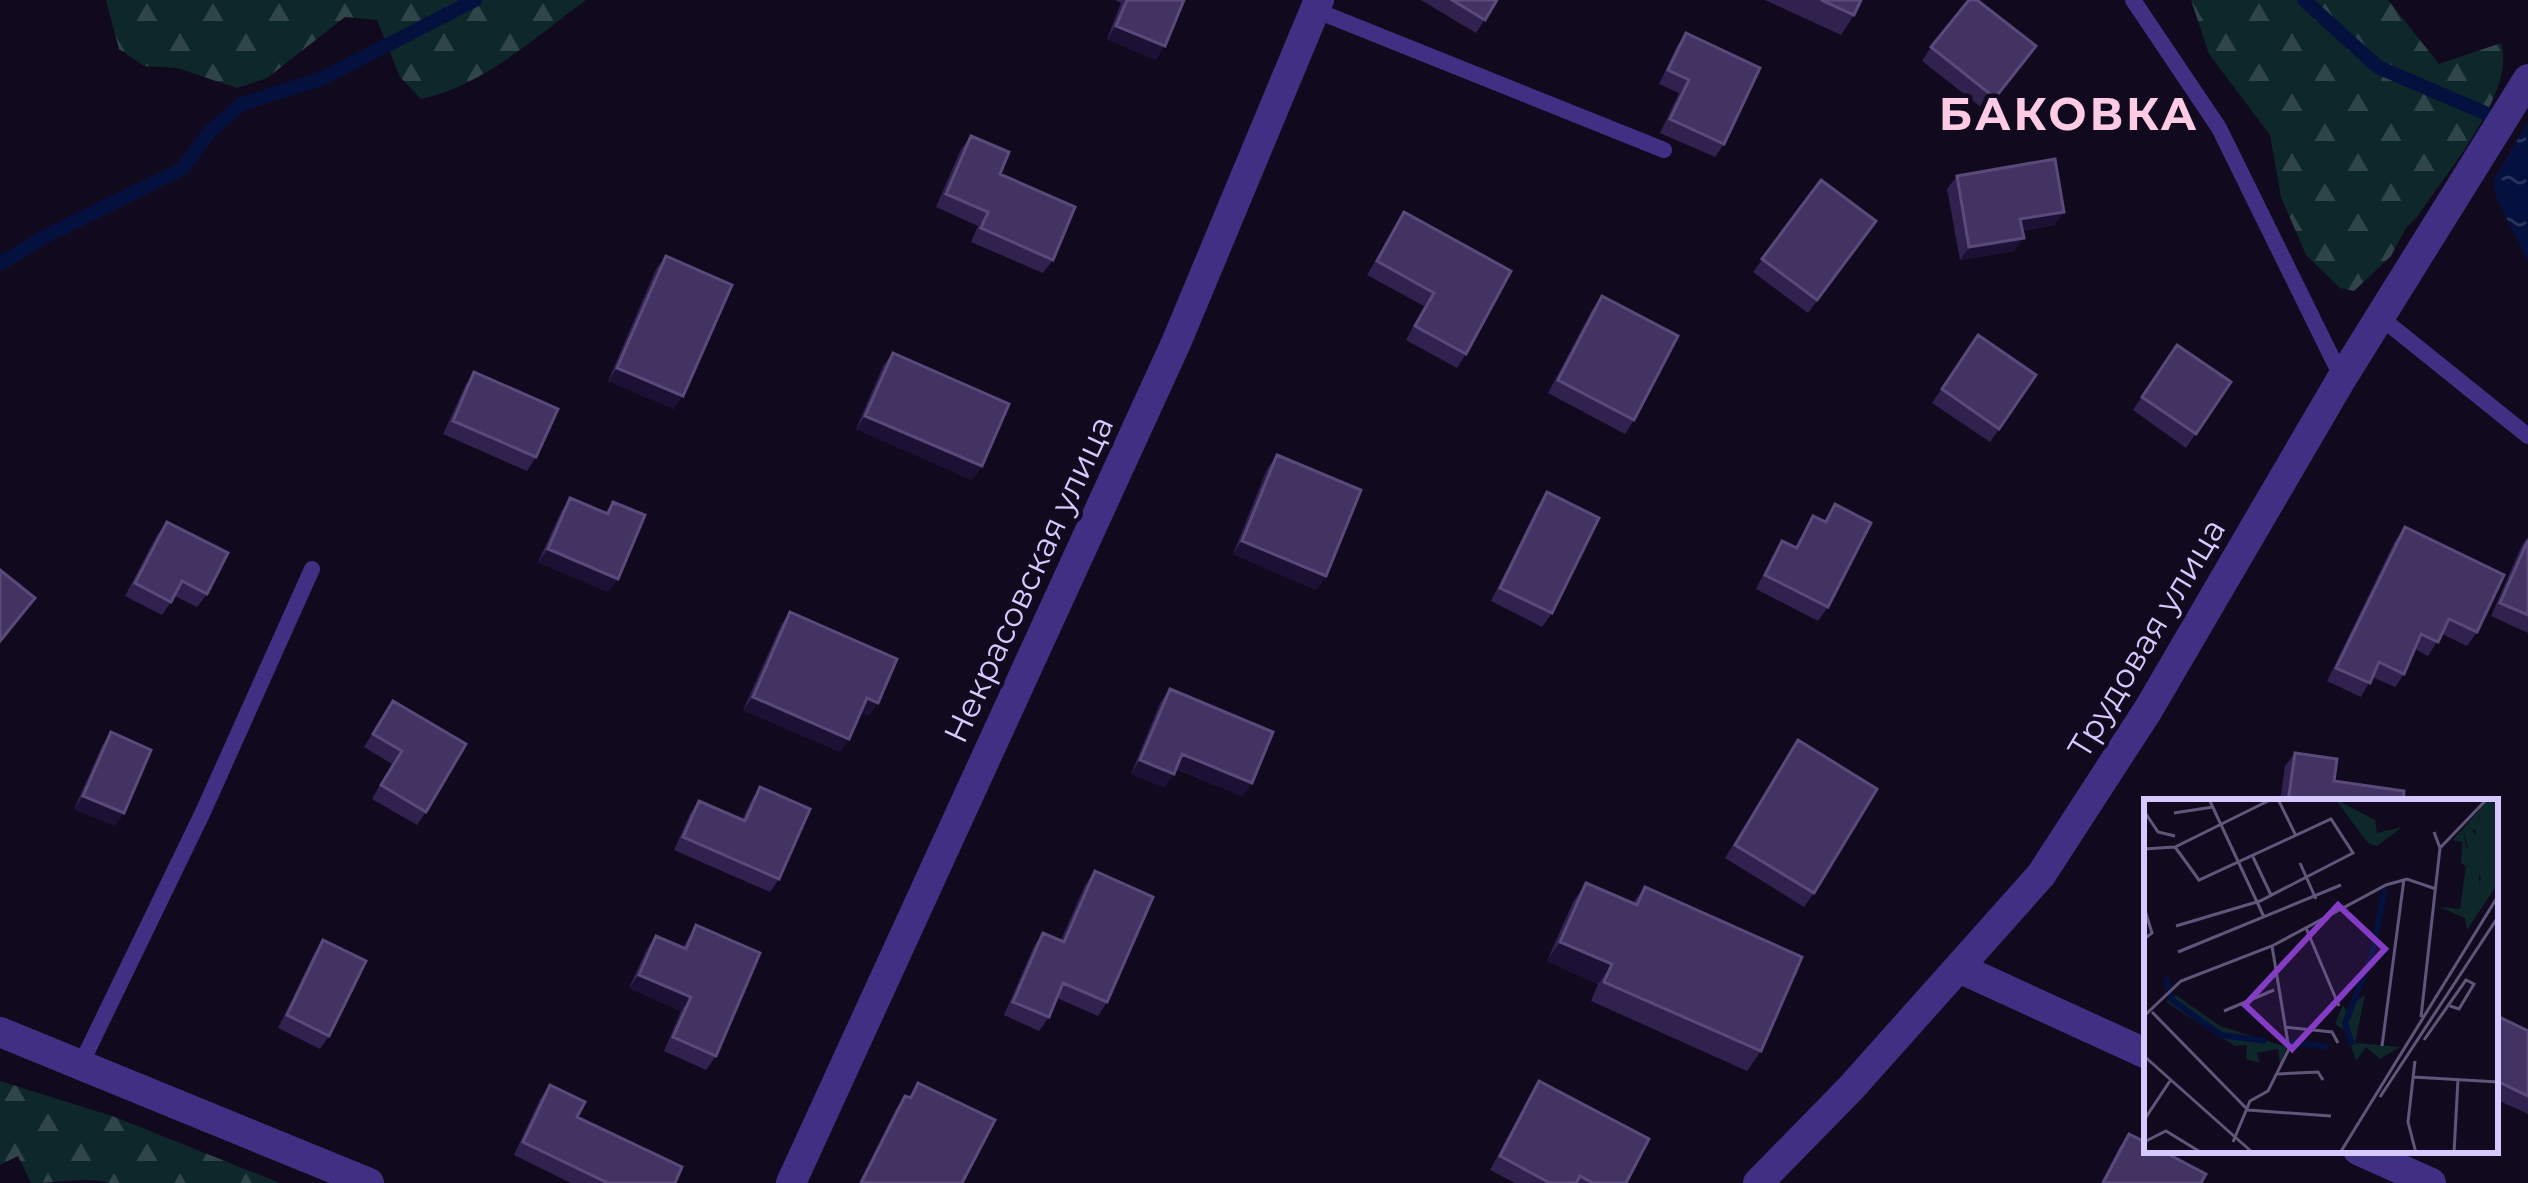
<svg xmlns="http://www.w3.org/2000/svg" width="2528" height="1183" viewBox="0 0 2528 1183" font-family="Montserrat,sans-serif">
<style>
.forest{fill:url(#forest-firs)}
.water{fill:url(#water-ripples)}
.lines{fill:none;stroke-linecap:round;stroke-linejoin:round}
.stream{stroke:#04113e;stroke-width:14}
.service{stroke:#403083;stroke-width:16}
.minor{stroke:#403083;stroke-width:30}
.wall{fill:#31214f}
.shaded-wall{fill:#1c1034}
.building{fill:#423362;stroke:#5a4a7b;stroke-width:3}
.labels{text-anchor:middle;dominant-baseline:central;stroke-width:9;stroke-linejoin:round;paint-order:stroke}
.street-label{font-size:33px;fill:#d7c9ff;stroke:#110a1f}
.district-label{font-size:45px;font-weight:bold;letter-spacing:3px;fill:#ffcbe4;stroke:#110a1f}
.inset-river{fill:none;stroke:#04113e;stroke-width:6}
.inset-road{fill:none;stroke:#605679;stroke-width:3}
.view{fill:#843cc5;fill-opacity:0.15;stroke:#843cc5;stroke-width:6}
.inset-edge{fill:none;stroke:#d7c9ff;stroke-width:6}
</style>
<defs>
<pattern id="forest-firs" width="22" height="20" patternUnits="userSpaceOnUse" patternTransform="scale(3)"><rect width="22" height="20" fill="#0d272a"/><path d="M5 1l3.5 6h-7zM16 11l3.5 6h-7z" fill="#30454a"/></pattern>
<pattern id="water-ripples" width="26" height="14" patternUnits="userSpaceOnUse" patternTransform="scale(3)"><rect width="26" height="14" fill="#04113e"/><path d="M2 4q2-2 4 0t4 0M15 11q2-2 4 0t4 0" fill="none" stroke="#28325b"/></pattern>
</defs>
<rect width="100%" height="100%" fill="#110a1f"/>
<path class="forest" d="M106,0h480c-52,38 -102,85 -165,99l-21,-22 -23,-57 -32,-3 -78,61 -30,10 -60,-20 -33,-2 -25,-17z
M2191,0h197l51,64 62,-21c16,48 -56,132 -83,173l-12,12 -15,28 -37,35 -14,-3 -34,-33 -25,-58 -11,-62 -61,-81z
M0,1081l115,36 165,66h-170c-20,-7 -56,0 -79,0l-13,-27 -18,9z"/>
<path class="water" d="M2528,122v139l-31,-62 -4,-18z"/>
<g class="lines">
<path class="stream" d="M2304,0l74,67 107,46
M0,264l44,-27 138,-68 28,-38 32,-27 79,-25 154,-79"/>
<path class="service" d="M2133,0l86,128 123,250
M1315,10l349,140
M2380,317l148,119
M81,1064l122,-252 109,-243"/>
<path class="minor" d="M1959,968l188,86
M0,1032l369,151
M2358,1150l73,33
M791,1183l385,-840 143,-343
M1758,1183l93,-95 190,-213 107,-165 194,-332 186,-299"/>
</g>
<path class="wall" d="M1115,0h69l-28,60 -49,-21 14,-36z
M1421,0h76l-21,33z
M1765,0h96l-7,15 -13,20z
M1686,33l38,111 -9,13 -55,-24 19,-40 -20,-9 18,-38z
M2036,46l-50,65 -64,-50 9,-14z
M971,136l29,38 53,86 -10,13 -72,-31 7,-16 -42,-19 25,-58z
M1957,176l107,36 -10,13 -32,6 -8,20 -54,9 -13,-71z
M1821,180l55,41 -68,92 -55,-41z
M1404,212l62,142 -9,14 -51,-28 18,-34 -57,-31z
M666,256l8,153 -66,-28 48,-112z
M1602,296l32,124 -9,14 -77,-41 44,-83z
M1978,335l21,94 -9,13 -58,-39z
M2177,345l54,37 -45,66 -53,-38z
M893,353l89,113 -10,14 -116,-51 27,-63z
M474,372l62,85 -9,14 -84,-37 22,-48z
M1277,455l49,121 -10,14 -83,-36 34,-85z
M1547,492l5,121 -10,14 -51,-26 47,-95z
M570,498l35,15 8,-11 -5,90 -70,-30 23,-50z
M1835,504l-7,103 -10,14 -62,-32 17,-34 9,-14 13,6 18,-31 11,5z
M167,522l40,72 -10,13 -22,-11 -13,19 -37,-19 32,-61z
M2405,527l72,105 -10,14 -25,-12 -14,22 -13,-7 -11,25 -9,13 -23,-10 -11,20 -34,-16 68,-140z
M2528,537v96l-37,-17 31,-71z
M790,612l88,91 -10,13 -8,-3 -11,26 -9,13 -97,-42 38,-85z
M1170,689l82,94 -10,13 -66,-27 -12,18 -33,-13 29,-71z
M393,701l33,111 -9,13 -45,-26 20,-35 -28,-17z
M111,732l4,94 -41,-17 28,-63z
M1798,740l16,153 -10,14 -79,-49z
M2295,753l39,28 69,21h-123l5,-36z
M760,787l19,92 -9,13 -96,-42 16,-36 9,-13 43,19 9,-19z
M1095,871l12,131 -9,14 -41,-18 -8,19 -10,14 -35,-16 30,-69 9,-13 18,7 24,-55z
M1586,883l47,20 12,-16 116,164 -14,20 -156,-70 7,-17 -51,-23 26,-59z
M696,925l20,131 -10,14 -42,-19 17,-40 -52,-23 18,-39 9,-13 27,11z
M323,940l6,96 -9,13 -42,-21 36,-74z
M2495,1015l33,16v83l-33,-15z
M1539,1081l87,102h-111l-25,-13 40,-75z
M918,1083l44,100h-103l37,-74 9,-13 4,1z
M550,1085l27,32 98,66h-104l-57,-28 26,-56z
M2129,1134l72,49h-100l18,-35z"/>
<path class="shaded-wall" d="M1116,26l49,20 -9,14 -49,-21z
M2064,212l-10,13 -43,8 9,-14z
M2024,238l-10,13 -54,9 9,-13z
M617,368l66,28 -9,13 -66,-28z
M865,416l117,50 -10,14 -116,-51z
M1242,541l84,35 -10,14 -83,-36z
M548,549l70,30 -10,13 -70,-30z
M753,697l96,42 -9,13 -97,-42z
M867,698l11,5 -10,13 -11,-4z
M1182,754l70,29 -10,13 -69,-29z
M1140,760l34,14 -10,13 -33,-13z
M83,796l41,17 -9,13 -41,-17z
M1560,942l52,22 -14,20 -51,-23z
M639,975l52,22 -10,14 -52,-23z"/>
<path class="building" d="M1127,0h57l-19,46 -49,-20z
M1452,0h45l-12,20z
M1821,0h40l-7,15z
M1969,0h8l59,46 -41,52 -64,-51z
M1686,33l74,35 -36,76 -54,-25 19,-39 -21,-10z
M971,136l38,16 -9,22 75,33 -22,53 -72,-32 7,-16 -42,-18z
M2055,159l9,53 -44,7 4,19 -55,9 -12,-71z
M1821,180l55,41 -59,79 -55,-41z
M1404,212l107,59 -45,83 -51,-28 19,-33 -57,-32z
M666,256l66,29 -49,111 -66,-28z
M1602,296l76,40 -44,84 -76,-40z
M1978,335l58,40 -37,54 -57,-40z
M2177,345l54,37 -35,52 -54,-37z
M893,353l116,51 -27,62 -117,-50z
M474,372l84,37 -22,48 -83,-36z
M1277,455l84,35 -35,86 -84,-35z
M1547,492l52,26 -47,95 -52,-25z
M570,498l38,16 5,-12 32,13 -27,64 -70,-30z
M1835,504l36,19 -43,84 -63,-32 17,-34 15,7 16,-32 13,6z
M167,522l61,31 -21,41 -25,-13 -11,21 -36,-19z
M2405,527l99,48 -27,57 -28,-13 -11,23 -17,-8 -17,40 -25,-12 -9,21 -34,-15z
M2528,540v75l-28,-12z
M0,570l35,28 -35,43z
M790,612l107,47 -19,44 -11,-5 -18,41 -96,-42z
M1170,689l103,43 -21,51 -70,-29 -8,20 -34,-14z
M393,701l73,43 -40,68 -45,-27 21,-34 -29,-17z
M111,732l40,18 -27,63 -41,-17z
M1798,740l79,49 -63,104 -79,-48z
M2295,753l42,6 -3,22 70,10 -1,11h-115z
M760,787l50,22 -31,70 -96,-42 16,-36 46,20z
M1095,871l58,26 -46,105 -44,-19 -14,34 -36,-15 30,-69 21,9z
M1586,883l51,22 8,-18 157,70 -41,94 -157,-69 8,-18 -52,-22z
M696,925l64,28 -44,103 -43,-19 18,-40 -52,-22 17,-39 30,13z
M323,940l43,21 -37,75 -42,-21z
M2495,1015l33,16v65l-33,-16z
M1539,1081l110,58 -23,44h-33l-13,-7 -4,7h-26l-50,-27z
M918,1083l77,37 -33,63h-101l44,-87 6,2z
M550,1085l35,17 -8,15 105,50 -7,16h-67l-85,-41z
M2129,1134l18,9v7h13l46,24 -5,9h-98z"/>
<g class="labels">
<g class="street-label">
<text transform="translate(1028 579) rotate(-65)">Некрасовская улица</text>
<text transform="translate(2146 638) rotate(-59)">Трудовая улица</text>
</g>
<g class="district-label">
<text x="2069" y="113">БАКОВКА</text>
</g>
</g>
<g transform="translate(2144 799)">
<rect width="354" height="354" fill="#110a1f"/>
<path d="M345,0h8l-19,18 1,14 -16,-3 3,19 21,10 -7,47 -5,3 6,-31 -20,-13 1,-21 -9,-2z" fill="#0d272a"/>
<path d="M191,0l40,21 2,13 25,-6 -25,19 -9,-3zM354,0v84l-31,47 -2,-12 -25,-11 20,2 6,-44 13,4 1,27 7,-39 -18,-6 -6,-22 7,-4 5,10 5,-21zM32,196l44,31 67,21 -7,18 -2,-16 -21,4 3,10 -14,-4 1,-14 -12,1 -69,-44zM221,196l-10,48 45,4 -20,12 -14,-12 -10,14 -9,-29 -12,-8 8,-19 8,14 2,-16z" fill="#0d272a"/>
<path class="inset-river" d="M22,178l6,23 49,35 45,6M146,243l38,5M208,246l-7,-22 27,-69 13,-65"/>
<path class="inset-road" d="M65,0l55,118M134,0l18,37M0,12l14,21 17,4M30,14l39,-6M31,48l24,33 132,-61 22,34 -93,48 -84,25M296,49l47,-49M0,50l31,-2 97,-48M109,58l18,38M156,64l16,36M0,108l8,26 -8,6M162,129l33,78M34,153l163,-67M80,212l50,-21M8,213l96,98 83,6M0,217l37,-35 91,-35 114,-61 21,-6 29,10M277,218l19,-169 -6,-16M140,228l48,5 6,11M280,241l42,-60 8,4 -15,25 -9,-3M238,247l22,-167M0,257l109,97M271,262l-7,61 8,31M133,275l41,-2 5,8M269,278l85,5M236,298l118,-180M0,321l26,-39M0,343l22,-11 36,22M89,343l17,-41 18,-10 21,-42 -17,-103M196,354l158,-257M310,354l4,-74"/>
<path class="view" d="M194,106l47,44 -93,100 -47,-44z"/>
<rect width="354" height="354" class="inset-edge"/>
</g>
</svg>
